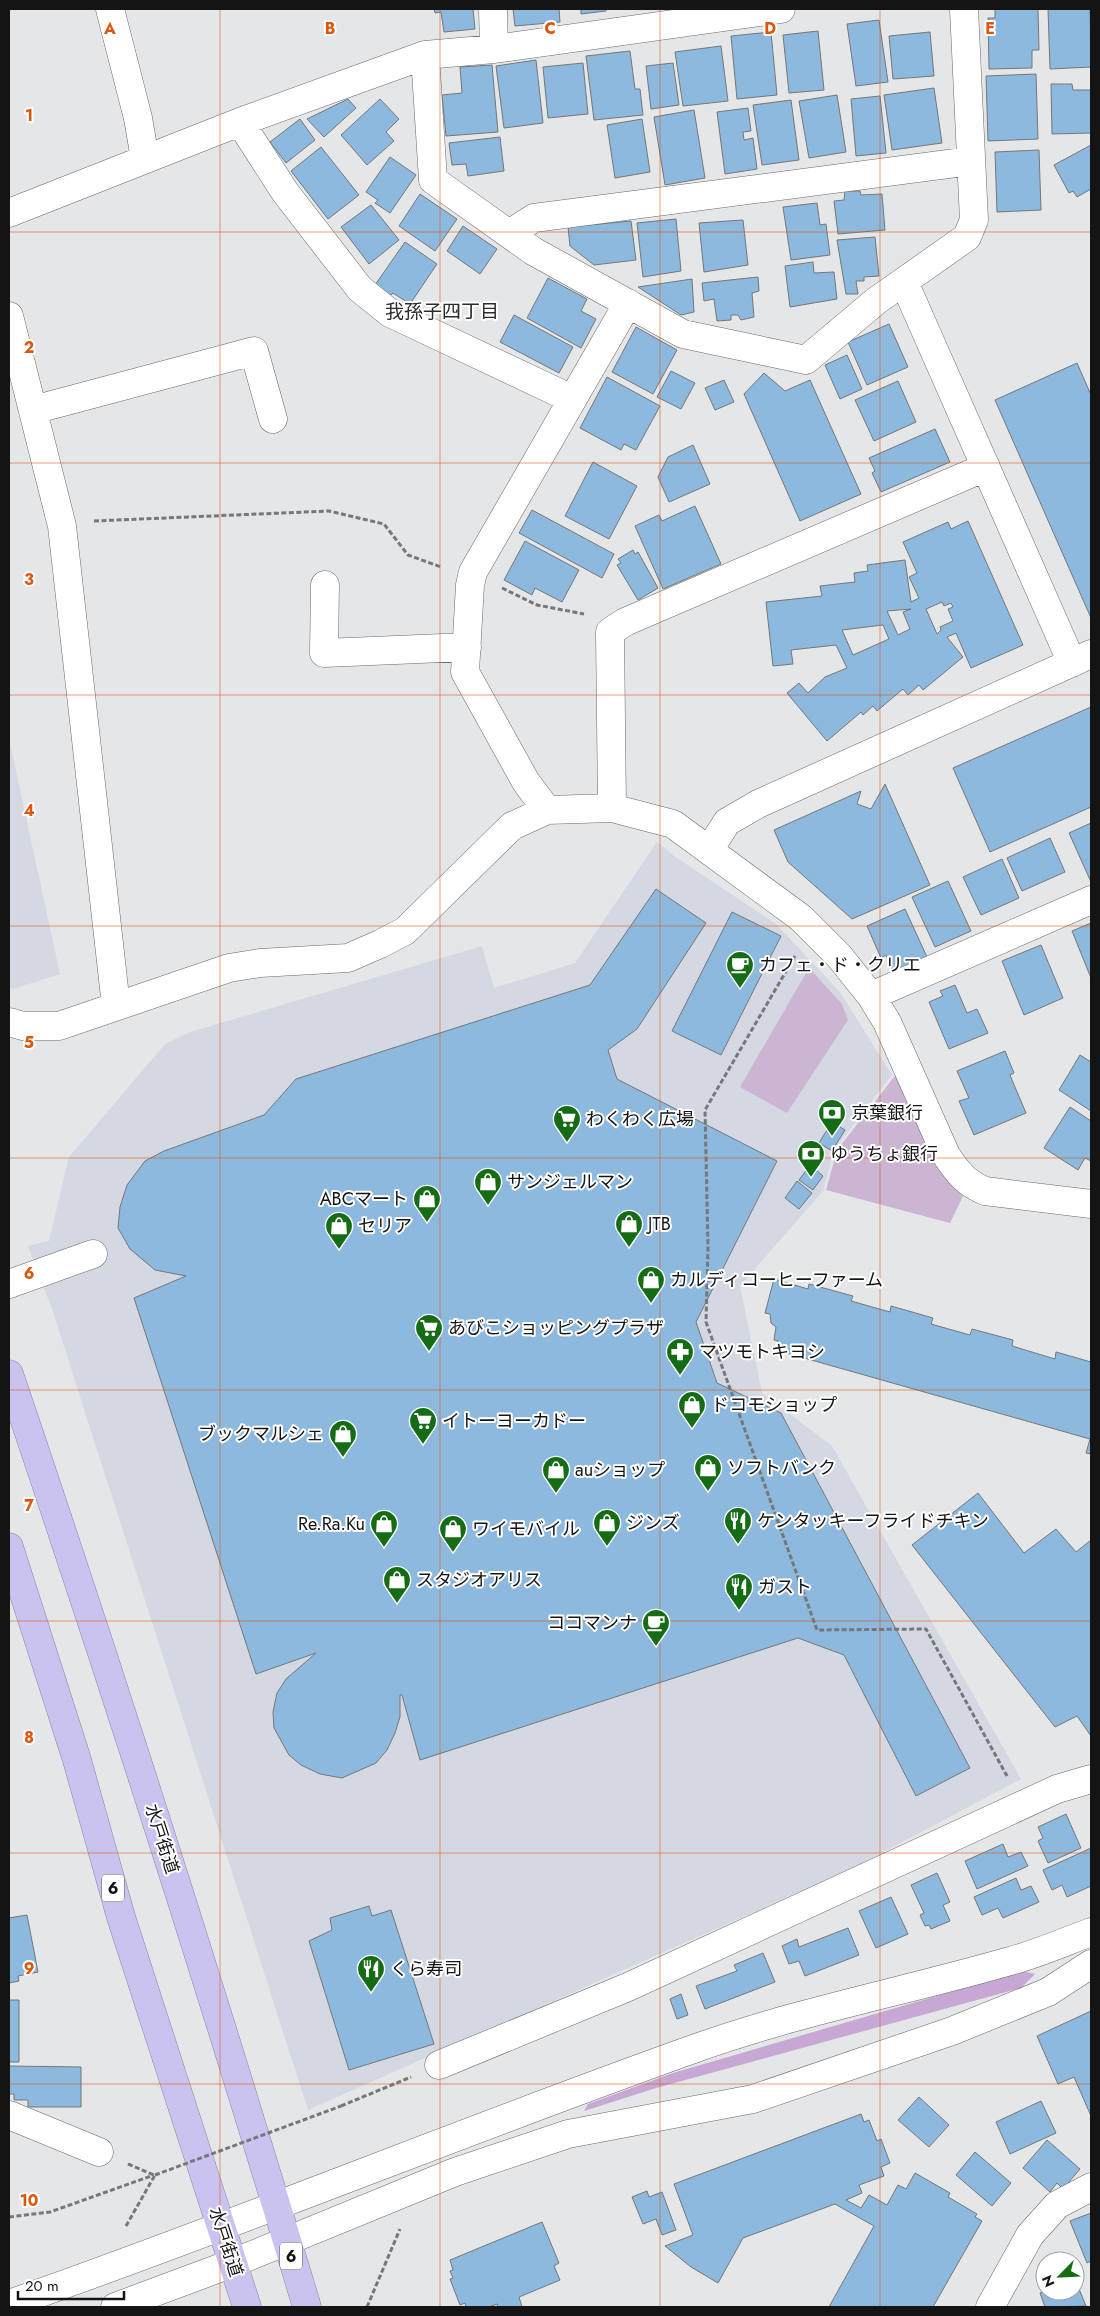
<svg xmlns="http://www.w3.org/2000/svg" width="1100" height="2316" viewBox="0 0 1100 2316" font-family="Jost,'Noto Sans JP',sans-serif">
<style>
.built{fill:#d4d8e2}
.green{fill:#cbb5d3}
.forest{fill:#c7a7d3}
.building{fill:#8cb9dd;stroke:#757779;fill-rule:evenodd}
.lines{fill:none;stroke-linecap:round;stroke-linejoin:round}
.minor-casing{stroke:#68696c;stroke-width:29}
.highway-casing{stroke:#8a86a3;stroke-width:29}
.path{stroke:#767779;stroke-width:3;stroke-dasharray:5 2.5;stroke-linecap:butt}
.minor{stroke:#fff;stroke-width:28}
.highway{stroke:#cac3f0;stroke-width:28}
.path-bridge{stroke:#767779;stroke-width:3;stroke-dasharray:5 2.5;stroke-linecap:butt}
.grid{fill:none;stroke:#dd560c;stroke-width:1;stroke-opacity:0.55}
.labels{text-anchor:middle;dominant-baseline:central;stroke-width:4;stroke-linejoin:round;paint-order:stroke}
.shield{fill:#fff;stroke:#5a5a5b;stroke-width:1}
.shield-label{font-size:16px;font-weight:bold;fill:#141415}
.poi-label{font-size:18px;fill:#141415;stroke:#fff;text-anchor:start}
.street-label{font-size:18px;fill:#141415;stroke:#fff}
.neighbourhood-label{font-size:19px;fill:#2b2c2e;stroke:#fff}
.grid-label{font-size:16px;text-anchor:middle;font-weight:bold;fill:#dd560c;stroke:#fff;stroke-width:4;stroke-linejoin:round;paint-order:stroke}
</style>
<rect width="100%" height="100%" fill="#e4e6e8"/>
<path class="built" d="M9,739l51,235 -47,15 -4,-2z
M657,842l17,14 102,68 64,68 52,83 -58,75 -11,41 -83,95 22,107 70,53 189,333 -166,88 -547,243 -255,-798 -25,-66 21,-5 20,-84 96,-113 25,-12 292,-86 12,42 81,-25z"/>
<path class="green" d="M809,968l33,36 6,16 -61,93 -47,-26z
M898,1072l37,89 28,35 -13,27 -124,-33 11,-40z"/>
<path class="forest" d="M1022,1971l13,3 -14,14 -365,100 -72,23 4,-7 85,-31z"/>
<path class="building" d="M434,9h39l2,20 -31,3 -3,-20 -6,1z
M513,9h46l1,13 -45,4z
M581,9h25v2l-25,3z
M995,9h43l1,41h-7v18l-43,1 -1,-51h7z
M1048,9h42l1,58 -41,2z
M879,20l9,62 -32,4 -9,-62z
M818,31l6,59 -35,3 -6,-58z
M771,32l6,63 -40,4 -6,-63z
M930,32l4,44 -41,3 -4,-43z
M721,46l7,55 -45,5 -8,-54z
M630,51l5,38h5l3,26 -49,5 -8,-64z
M536,60l7,63 -39,5 -8,-62z
M583,63l5,51 -40,4 -5,-51z
M673,63l6,42 -28,4 -5,-43z
M492,65l6,67 -52,4 -4,-41 20,-2 -2,-26z
M1036,74l2,65 -50,2 -2,-65z
M1051,84h21l1,6h18v43l-39,1z
M934,88l8,55 -50,7 -8,-55z
M837,95l9,57 -37,6 -10,-57z
M880,96l6,57 -30,3 -5,-57z
M348,99l8,9 -32,29 -17,-18z
M380,99l19,20 -13,13 8,9 -27,24 -26,-30z
M791,100l8,60 -37,5 -9,-60z
M748,108l3,23 -8,1 1,8 9,-2 4,31 -32,5 -8,-62z
M694,110l11,68 -40,7 -11,-68z
M300,119l15,21 -29,23 -16,-21z
M642,119l8,53 -35,6 -8,-53z
M500,137l4,34 -36,5 -2,-12 -14,1 -3,-22z
M1091,145v44l-14,8 -4,-6 -4,2 -15,-28z
M321,147l38,48 -31,24 -37,-48z
M1039,150l2,60 -44,2 -2,-60z
M390,157l26,18 -26,38 -15,-10 3,-3 -12,-8z
M845,191h15l1,4 21,-1 3,36 -47,4 -4,-33 10,-1z
M420,194l37,25 -22,32 -36,-25z
M817,203l3,22 6,-1 4,31 -39,5 -8,-53z
M371,205l28,35 -30,24 -28,-37z
M676,219l5,52 -38,6 -6,-54z
M743,220l5,45 -44,7 -5,-49z
M631,221l5,39 -42,5 -24,-19 -2,-19z
M463,226l34,23 -17,25 -33,-23z
M875,237l4,39 -15,1v4h-8l2,13h-12l-9,-54z
M405,242l32,22 -27,40 -17,-11 -3,3 -15,-11z
M813,262l1,11 20,-1 3,27 -47,8 -5,-41z
M758,277l1,14 -7,2 2,24 -13,3 -3,-5h-7v5l-14,1 -3,-22 -10,2 -2,-18z
M548,278l39,21 -6,12 15,8 -15,29 -54,-30z
M692,279l2,33 -13,3 -43,-28z
M514,315l59,32 -14,26 -59,-31z
M889,324l19,43 -41,18 -19,-43z
M636,327l41,23 -24,44 -41,-22z
M847,355l15,34 -22,10 -15,-34z
M1077,363l14,32v223l-96,-218z
M671,371l24,12 -14,26 -24,-12z
M764,373l21,18 25,-11 51,114 -61,27 -56,-127z
M607,377l53,29 -24,44 -12,-6 -3,6 -41,-22z
M724,380l10,22 -19,8 -10,-22z
M898,381l18,41 -42,19 -19,-41z
M935,429l15,33 -69,30 -9,-19 3,-2 -6,-13z
M693,445l17,39 -41,18 -11,-25 10,-20z
M593,462l44,24 -28,53 -44,-23z
M695,506l26,58 -58,25 -28,-63 24,-11 3,6z
M532,510l82,44 -12,24 -83,-45z
M968,521l55,124 -52,23 -15,-35 -9,4 16,20 -40,33 -4,-5 -11,10 -5,-6 -26,22 -4,-5 -10,9 -2,-3 -34,29 -40,-48 12,-10 9,10 17,-16 22,-9 -11,-23 -45,5 2,14 -20,2 -7,-64 56,-6 -2,-10 35,-4 -1,-9 14,-2 -1,-6 38,-5 6,42 8,-4 -10,-21 8,-4 -14,-31 45,-20 3,7zM942,602l2,4 7,-3 2,4 -5,2 5,12 -13,6 1,3 -4,4 -11,-25zM911,609l-8,3 7,17 -12,6 -11,-24zM883,625l6,14 -36,16 -11,-25z
M525,541l54,29 -17,32 -27,-14 -3,7 -28,-15z
M633,550l2,4 3,-2 20,36 -20,12 -21,-35 4,-2 -3,-4z
M1091,707v100l-101,45 -37,-84z
M885,784l45,101 -78,34 -64,-57 -14,-32 87,-39 -4,13 14,5z
M1091,823v59l-22,-49z
M1050,838l15,34 -43,19 -15,-33z
M1002,859l17,39 -38,17 -18,-38z
M948,881l23,50 -36,16 -23,-50z
M656,889l50,34 -69,106 -29,21 9,29 160,82 -81,161 21,61 64,30 189,355 -54,28 -72,-141 -46,-17 -378,122 -18,-65h-2v22l-5,16 -8,17 -11,13 -34,15 -22,-4 -19,-9 -12,-10 -15,-27 -1,-16 4,-19 9,-14 30,-26 -60,21 -122,-376 52,-22 -31,-6 -25,-21 -12,-21 2,-21 7,-22 18,-24 19,-10 100,-36 32,-36 294,-94z
M905,909l22,48 -34,15 -7,-17 -5,3 -14,-32z
M732,912l49,24 -60,119 -49,-24z
M1091,923v55l-19,-47z
M1041,945l22,53 -39,17 -22,-54z
M955,985l12,28 10,-4 11,24 -39,16 -20,-47 14,-6 -3,-5z
M1005,1051l9,22 -4,2 2,5 14,33 -52,22 -15,-34 10,-3 -12,-27z
M1080,1055l11,7v49l-32,-21z
M1070,1107l21,14v40l-6,-3 -7,12 -34,-22z
M832,1122l13,8 -13,21 -13,-8z
M810,1165l13,11 -10,14 -14,-10z
M797,1181l15,12 -13,16 -14,-11z
M774,1279l34,10 1,-5 44,12 -2,5 39,11 1,-6 42,12 -2,6 39,11 2,-6 41,11 -1,6 43,13 1,-7 35,10v92l-5,-1 4,-14 -314,-89 2,-9 -4,-1 2,-13 -5,-4 -1,-9 -5,-1z
M978,1493l46,60 32,-24 20,23 15,-12v196l-14,-20 -22,11 -143,-182z
M1066,1814l15,34 -33,15 -10,-22 5,-3 -5,-11z
M1003,1844l5,13 13,-5 7,14 -51,23 -12,-28z
M1091,1848v38l-24,11 -5,-12 -10,5 -9,-20z
M937,1873l13,29 -7,3 7,16 -19,8 -2,-4 -4,1 -5,-11 4,-2 -13,-28z
M1016,1878l5,12 10,-4 8,16 -36,16 -5,-10 -16,7 -8,-18z
M891,1897l17,37 -32,14 -17,-37z
M369,1906l3,10 19,-6 43,134 -85,26 -40,-129 23,-11 -2,-12z
M27,1915l11,57 -20,4 1,5 -10,2v-65z
M848,1928l11,27 -54,21 -6,-15 -10,3 -7,-18 15,-7 2,8z
M763,1953l12,29 -70,27 -9,-23 41,-15 -3,-6z
M681,1994l7,21 -11,4 -7,-20z
M9,2000h10v62h-10z
M1091,2011v105l-17,-39 -16,7 -21,-48z
M9,2066l72,1v40h-53v-7h-14v-6h-5z
M919,2097l30,28 -20,22 -31,-27z
M1041,2101l15,32 -46,21 -14,-32z
M861,2114l3,8 5,-2 8,21 4,-2 9,24 -9,4 3,9 -25,9 3,8 -16,7 15,8 8,-13 18,10 11,-20 8,4 9,-16 35,20 -2,4 29,17 -2,3 7,4 -49,86h-104l45,-81 -39,-22 -92,34 -25,45 -27,-16 -26,-21 28,-11 -19,-51z
M1047,2140l33,29 -17,20 -6,-6 -7,9 -27,-24z
M975,2152l36,31 -19,23 -36,-31z
M647,2191l2,6 13,-5 14,38 -14,5 -6,-16 -13,5 -11,-27z
M1091,2213v48l-4,2 -17,-42z
M542,2222l17,41 -5,3 6,14 -41,17 3,10h-24l-1,-3 -8,3h-23l-1,-4 -5,2 -10,-26 3,-1 -3,-7 3,-1 -3,-10z
M1075,2279l11,27 -41,1 -5,-14 5,-2h30z"/>
<g class="lines">
<defs>
<path id="minor" d="M110,9l28,109 7,41
M493,9l1,40
M425,55l8,125 100,71 150,83 123,26 70,-59 91,-64 7,-17 -10,-211
M240,122l45,70 75,97 30,24 182,86
M9,213l231,-91 185,-67 69,-6 287,-40
M509,234l25,-16 437,-57
M904,282l168,381
M9,316l53,210 54,480
M33,410l221,-59 19,68
M325,585l-1,68 143,-6
M612,808l-2,-176 15,-10 361,-155
M547,810l-21,-28 -61,-110 5,-87 3,-13 155,-269
M709,850l18,-28 31,-18 333,-150
M871,996l220,-96
M9,1022l14,4h36l170,-58 31,-5 88,-5 32,-14 25,-13 107,-105 35,-16 65,-2 61,16 128,94 38,38 32,40 16,26 59,133c12,18 20,28 39,36l106,13
M9,1284l84,-30
M439,2065l189,-78 429,-198 34,-10
M9,2115l90,37
M9,2304c232,-81 459,-175 690,-257 102,-36 207,-56 311,-86 27,-7 54,-19 81,-29
M115,2307l118,-44 222,-91 113,-38 185,-35 199,-68 96,-39 43,-28
M990,2307l40,-72 27,-30 34,-18"/>
<path id="highway" d="M9,1374c105,309 204,620 298,933
M9,1547l68,213 44,157 126,390"/>
</defs>
<use href="#minor" class="minor-casing"/>
<use href="#highway" class="highway-casing"/>
<path class="path" d="M94,521l235,-10 55,13 24,31 33,12
M502,588l35,17 47,9
M795,956l-90,154 3,138 -2,74 111,308 109,-1 81,147
M341,2106l70,-29
M128,2164l26,11
M9,2217l41,-5 104,-37
M126,2226l29,-51
M367,2307l33,-78"/>
<use href="#minor" class="minor"/>
<use href="#highway" class="highway"/>
<path class="path-bridge" d="M155,2175l186,-69"/>
</g>
<path class="grid" d="M220,9v2298M440,9v2298M660,9v2298M880,9v2298M9,232h1082M9,463h1082M9,695h1082M9,926h1082M9,1158h1082M9,1390h1082M9,1621h1082M9,1853h1082M9,2084h1082"/>
<defs>
<symbol id="cafe-pin" viewBox="-11 -11 22 30"><path d="M0 17L-7.5 6A9.5 9.5 0 1 1 7.5 6Z" fill="#156c15" stroke="#fff"/><path d="M-5.5-4.5H6V0H3Q3 3.5 0 3.5H-2.5Q-5.5 3.5-5.5 0ZM3-3.2v2h1.7v-2ZM-6 4.5H4V6H-6Z" fill="#fff"/></symbol>
<symbol id="bank-pin" viewBox="-11 -11 22 30"><path d="M0 17L-7.5 6A9.5 9.5 0 1 1 7.5 6Z" fill="#156c15" stroke="#fff"/><path d="M-6-4H6V4H-6ZM0-2.3a2.3 2.3 0 1 0 0 4.6a2.3 2.3 0 1 0 0-4.6Z" fill="#fff"/></symbol>
<symbol id="supermarket-pin" viewBox="-11 -11 22 30"><path d="M0 17L-7.5 6A9.5 9.5 0 1 1 7.5 6Z" fill="#156c15" stroke="#fff"/><path d="M-6-5.5h2.5l.6 2H6L4.5 2H-2.5L-4.4-4H-6ZM-1.5 3.2a1.3 1.3 0 1 0 .1 0ZM3 3.2a1.3 1.3 0 1 0 .1 0Z" fill="#fff"/></symbol>
<symbol id="shop-pin" viewBox="-11 -11 22 30"><path d="M0 17L-7.5 6A9.5 9.5 0 1 1 7.5 6Z" fill="#156c15" stroke="#fff"/><path d="M-5-2.5h2.3a2.7 3.5 0 0 1 5.4 0H5L5.5 6h-11ZM-1.5-2.5h3a1.5 2.3 0 0 0-3 0Z" fill="#fff"/></symbol>
<symbol id="pharmacy-pin" viewBox="-11 -11 22 30"><path d="M0 17L-7.5 6A9.5 9.5 0 1 1 7.5 6Z" fill="#156c15" stroke="#fff"/><path d="M-2-6h4v4h4v4h-4v4h-4v-4h-4v-4h4Z" fill="#fff"/></symbol>
<symbol id="restaurant-pin" viewBox="-11 -11 22 30"><path d="M0 17L-7.5 6A9.5 9.5 0 1 1 7.5 6Z" fill="#156c15" stroke="#fff"/><path d="M-5-6h1v4h1v-4h1v4h1v-4h1v5L-1.5 .5V6h-2V.5L-5-1ZM5-6V6H3V1.5H1.5Q1.5-4 5-6Z" fill="#fff"/></symbol>
</defs>
<g fill-rule="evenodd">
<use href="#cafe-pin" x="724" y="949" width="32" height="43"/>
<use href="#bank-pin" x="816" y="1097" width="32" height="43"/>
<use href="#supermarket-pin" x="551" y="1103" width="32" height="43"/>
<use href="#bank-pin" x="795" y="1138" width="32" height="43"/>
<use href="#shop-pin" x="472" y="1166" width="32" height="43"/>
<use href="#shop-pin" x="411" y="1183" width="32" height="43"/>
<use href="#shop-pin" x="613" y="1208" width="32" height="43"/>
<use href="#shop-pin" x="323" y="1210" width="32" height="43"/>
<use href="#shop-pin" x="635" y="1264" width="32" height="43"/>
<use href="#supermarket-pin" x="413" y="1312" width="32" height="43"/>
<use href="#pharmacy-pin" x="664" y="1336" width="32" height="43"/>
<use href="#shop-pin" x="676" y="1389" width="32" height="43"/>
<use href="#supermarket-pin" x="407" y="1405" width="32" height="43"/>
<use href="#shop-pin" x="327" y="1418" width="32" height="43"/>
<use href="#shop-pin" x="692" y="1452" width="32" height="43"/>
<use href="#shop-pin" x="540" y="1454" width="32" height="43"/>
<use href="#restaurant-pin" x="722" y="1505" width="32" height="43"/>
<use href="#shop-pin" x="591" y="1507" width="32" height="43"/>
<use href="#shop-pin" x="368" y="1508" width="32" height="43"/>
<use href="#shop-pin" x="437" y="1513" width="32" height="43"/>
<use href="#shop-pin" x="381" y="1564" width="32" height="43"/>
<use href="#restaurant-pin" x="723" y="1571" width="32" height="43"/>
<use href="#cafe-pin" x="640" y="1607" width="32" height="43"/>
<use href="#restaurant-pin" x="355" y="1953" width="32" height="43"/>
</g>
<g class="labels">
<g class="shield">
<rect x="102" y="1874.5" width="22" height="27" rx="4"/>
<rect x="280" y="2242.5" width="22" height="27" rx="4"/>
</g>
<g class="shield-label">
<text x="113" y="1888">6</text>
<text x="291" y="2256">6</text>
</g>
<g class="poi-label">
<text x="759" y="965">カフェ・ド・クリエ</text>
<text x="851" y="1113">京葉銀行</text>
<text x="586" y="1119">わくわく広場</text>
<text x="830" y="1154">ゆうちょ銀行</text>
<text x="507" y="1182">サンジェルマン</text>
<text x="408" y="1199" text-anchor="end">ABCマート</text>
<text x="648" y="1224">JTB</text>
<text x="358" y="1226">セリア</text>
<text x="670" y="1280">カルディコーヒーファーム</text>
<text x="448" y="1328">あびこショッピングプラザ</text>
<text x="699" y="1352">マツモトキヨシ</text>
<text x="711" y="1405">ドコモショップ</text>
<text x="442" y="1421">イトーヨーカドー</text>
<text x="324" y="1434" text-anchor="end">ブックマルシェ</text>
<text x="727" y="1468">ソフトバンク</text>
<text x="575" y="1470">auショップ</text>
<text x="757" y="1521">ケンタッキーフライドチキン</text>
<text x="626" y="1523">ジンズ</text>
<text x="365" y="1524" text-anchor="end">Re.Ra.Ku</text>
<text x="472" y="1529">ワイモバイル</text>
<text x="416" y="1580">スタジオアリス</text>
<text x="758" y="1587">ガスト</text>
<text x="637" y="1623" text-anchor="end">ココマンナ</text>
<text x="390" y="1969">くら寿司</text>
</g>
<g class="street-label">
<text transform="translate(162 1839) rotate(72)">水戸街道</text>
<text transform="translate(226 2242) rotate(72)">水戸街道</text>
</g>
<g class="neighbourhood-label">
<text x="442" y="311">我孫子四丁目</text>
</g>
</g>
<g class="grid-label">
<text x="110" y="34">A</text>
<text x="330" y="34">B</text>
<text x="550" y="34">C</text>
<text x="770" y="34">D</text>
<text x="990" y="34">E</text>
<text x="29" y="121">1</text>
<text x="29" y="353">2</text>
<text x="29" y="585">3</text>
<text x="29" y="816">4</text>
<text x="29" y="1048">5</text>
<text x="29" y="1279">6</text>
<text x="29" y="1511">7</text>
<text x="29" y="1743">8</text>
<text x="29" y="1974">9</text>
<text x="29" y="2206">10</text>
</g>
<rect width="1100" height="2316" fill="none" stroke="#141415" stroke-width="20"/>
<g transform="translate(1060 2276) rotate(246)"><circle r="24" fill="#ffffff" stroke="#a1a1a1"/>
<path d="M0-4L9 19L0 12L-9 19Z" fill="#156c15"/>
<text y="-8" font-size="14" font-weight="bold" text-anchor="middle" fill="#141415">N</text>
</g>
<path d="M18 2291v8h106v-8" fill="none" stroke="#141415" stroke-width="2.5"/>
<text x="25" y="2291" font-size="15" fill="#141415" stroke="#ffffff" stroke-width="4" paint-order="stroke">20 m</text>
</svg>
